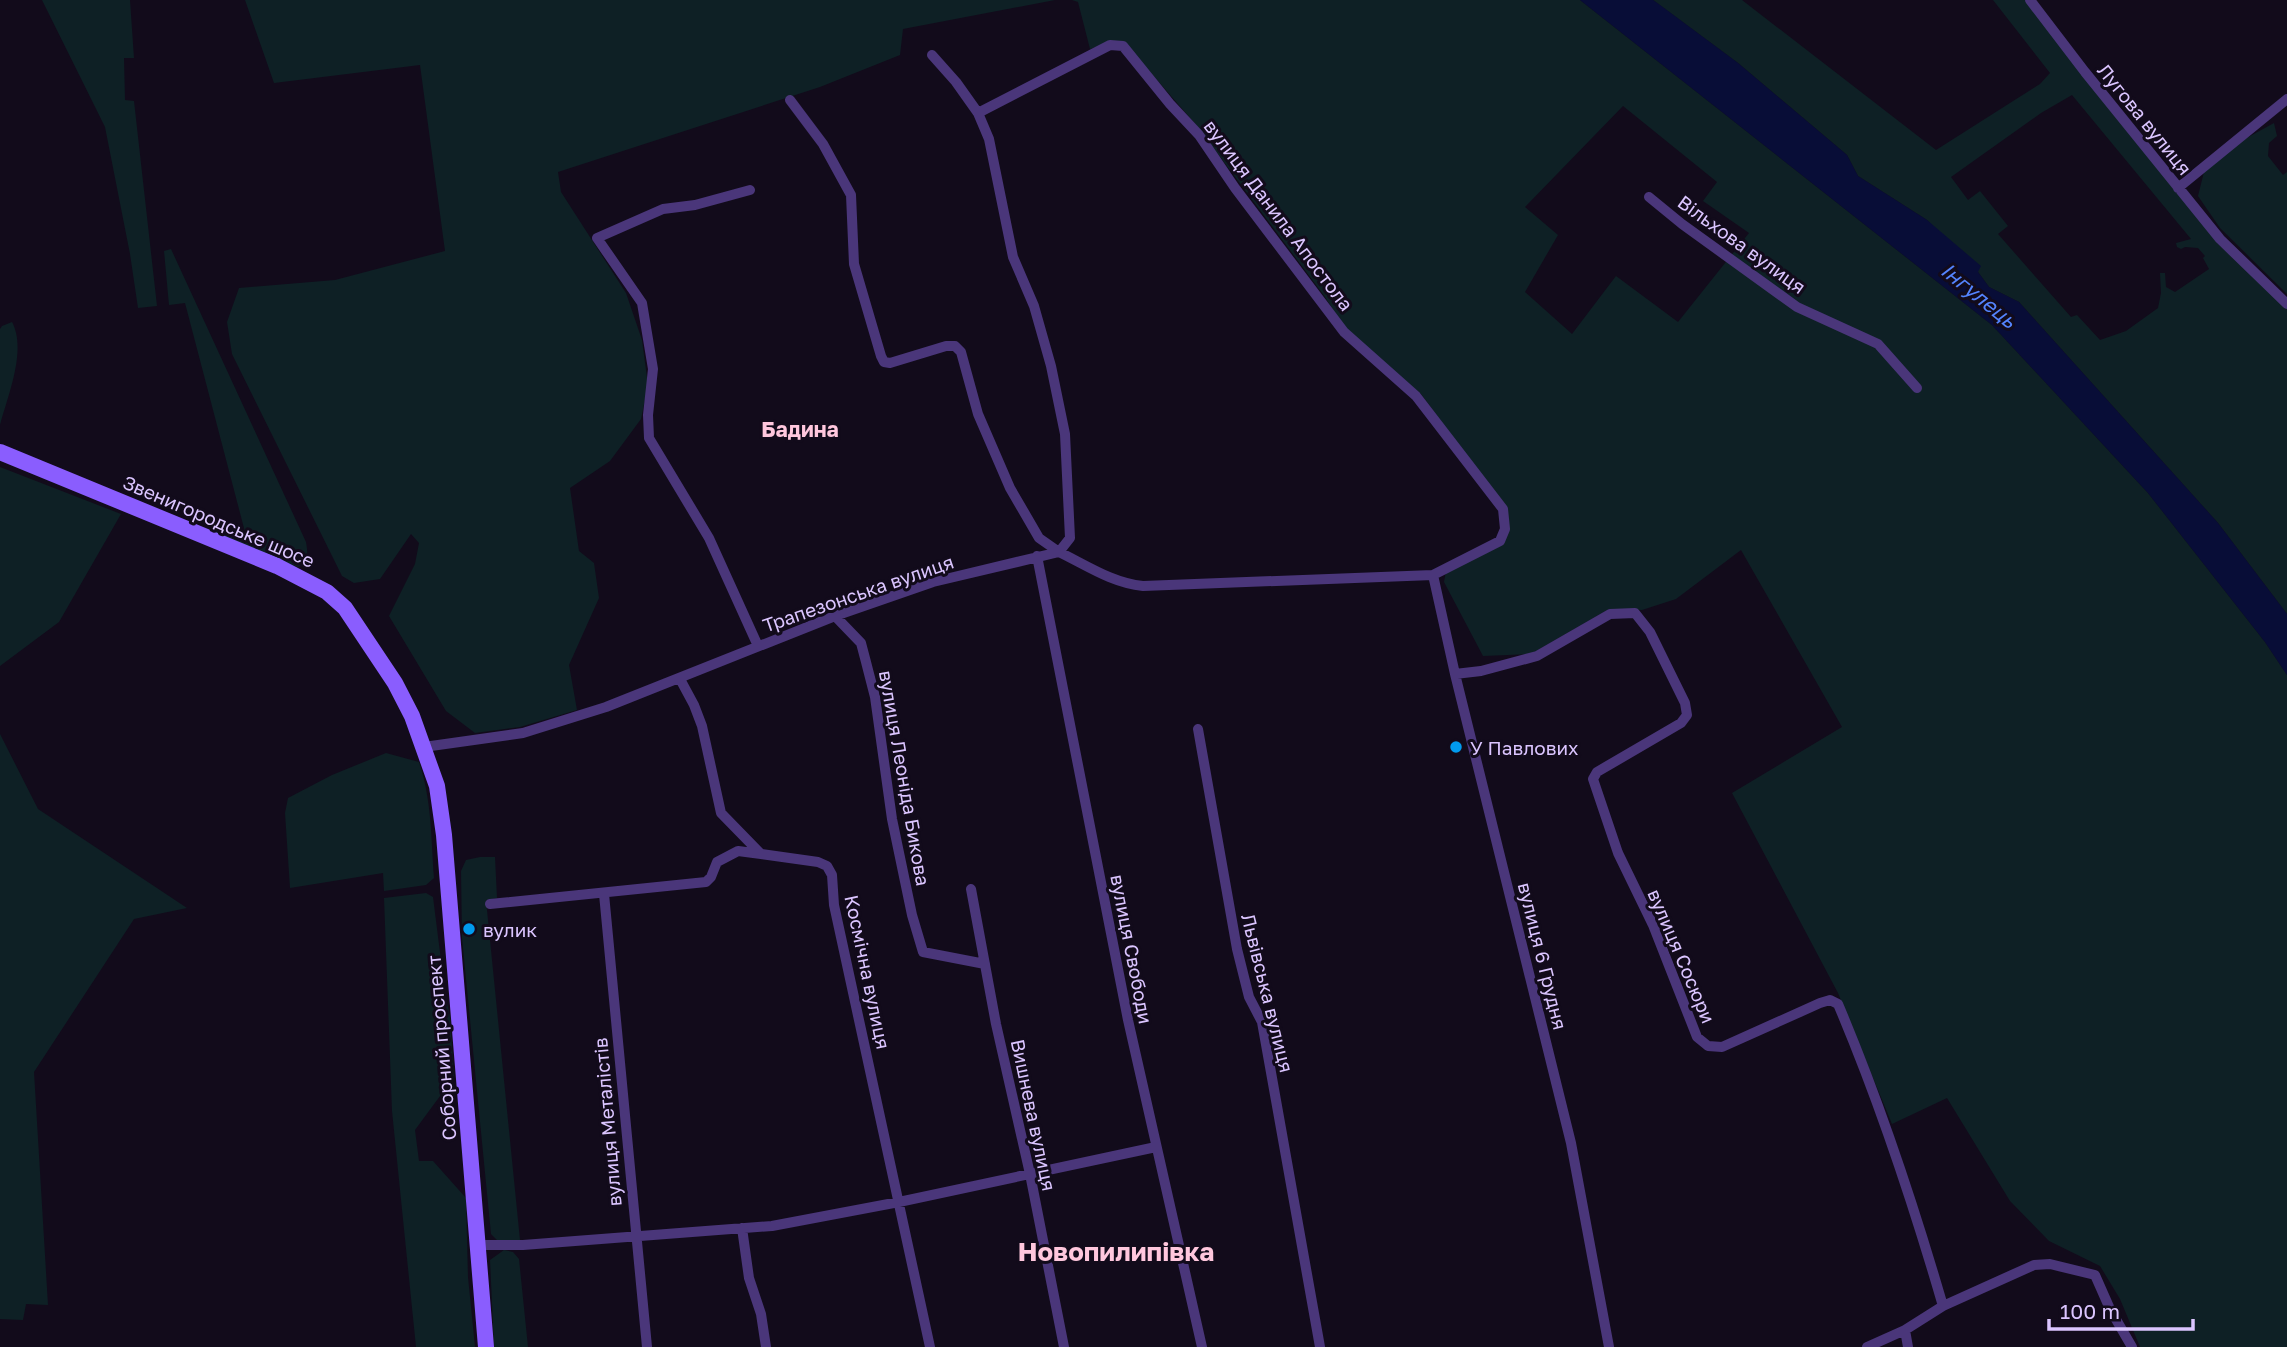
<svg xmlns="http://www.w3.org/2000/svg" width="2287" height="1347" viewBox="0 0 2287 1347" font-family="'Golos Text',sans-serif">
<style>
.green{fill:#0e2025;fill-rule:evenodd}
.water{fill:#080d37}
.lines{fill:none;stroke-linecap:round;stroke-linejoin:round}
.minor{stroke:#4a367a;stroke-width:10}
.secondary{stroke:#8a5dfe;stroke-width:16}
.poi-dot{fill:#019bef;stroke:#120b1b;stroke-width:2.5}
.labels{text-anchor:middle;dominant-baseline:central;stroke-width:6;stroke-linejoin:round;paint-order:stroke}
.street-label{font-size:19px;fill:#dbc5ff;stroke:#120b1b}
.poi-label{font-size:19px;fill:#dbc5ff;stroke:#120b1b;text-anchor:start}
.water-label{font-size:21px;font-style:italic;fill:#5484fe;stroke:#120b1b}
.neighbourhood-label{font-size:21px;font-weight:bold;fill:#ffc7dd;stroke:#120b1b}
.district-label{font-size:26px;font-weight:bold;fill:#ffc7dd;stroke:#120b1b}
</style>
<rect width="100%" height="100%" fill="#120b1b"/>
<path class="green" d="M42,0h88l4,58h-10l1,42 9,1 23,205 -19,2 -8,-54 -25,-127z
M245,0h810l-152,29 -3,26 -80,32 -262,85 3,20 65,101 16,47 6,45 -7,34 -31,42 -40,27 9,63 15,12 5,35 -30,67 8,45 -57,17 -45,6 -29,-22 -57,-95 26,-52 4,-21 -8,-9 -31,45 -26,4 -12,-7 -110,-222 -5,-32 12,-34 96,-8 110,-29 -25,-186 -146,18z
M1072,0h508l412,325 156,168 117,149 22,33v672h-147l-20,-48 -20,-33 -51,-25 -39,-40 -63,-103 -55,26 -54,-131 -106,-200 110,-66 -101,-177 -65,49 -34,11 -33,-1 -78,45 -48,2 -39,-74 2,-11 55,-27 5,-35 -85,-115 -75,-63 -21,-34 -128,-171 -72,-83h-15l-20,6 -12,-47zM1623,106l94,76 -14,19 46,32 -71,89 -62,-46 -44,58 -47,-42 33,-57 -33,-28z
M1653,0h89l194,150 104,-66 10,-11 -57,-73h35l149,192 110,116v306l-69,-91 -199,-221 -30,-15 -11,-15 -51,-52 -69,-44 -11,-21 -109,-92zM2072,95l119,144 -15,4 1,4 4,2 4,-2 13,1 7,8 -2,2 6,11 -34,23 -9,-5 -1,-14h-5l1,20 -3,15 -32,23 -26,9 -23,-25 -6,2 -73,-83 10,-8 -28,-35 -12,9 -17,-23 90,-64z
M2274,123l3,13 -8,7 -1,13 15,19 4,-3v122l-67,-66 -22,-32 6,-24 39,-32z
M171,249l135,293c2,12 3,19 -8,25 -38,-15 -83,-26 -109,-57l56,22 -60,-229 -16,2 -5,-54z
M12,322c15,28 -4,73 -12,103v-96l2,-3z
M0,467l121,47 -62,108 -59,44z
M0,734l38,75 149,99 -53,11 -100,153 14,233 -22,-1 -3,16 -23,-1z
M386,753l33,9c13,38 12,77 15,116l-8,7 -42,6 -1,-18 -93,15 -5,-75 3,-15 44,-23z
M480,857h15l2,41 -11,2 34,340 -22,1 -7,-7 -29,-296 -1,-67 5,-11z
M426,893l7,4 12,95 5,25 4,60 -39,53 4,31h14l33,37 2,79 7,70h-59l-24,-236 -8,-213z
M504,1250l9,2 6,7 9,88h-34l-4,-87z"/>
<path class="water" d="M1580,0h73l7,5 78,58 109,92 11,21 69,44 54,46 -3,6 11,15 30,15 199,221 69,91v61l-22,-33 -117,-149 -156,-168z"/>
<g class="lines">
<path class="minor" d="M2030,0l55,72 135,167 67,65
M790,100l33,44 28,51 3,69 27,92 3,6 6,1 56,-17h9l6,6 17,62 32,74 29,50 20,14 11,-14 -5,-104 -14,-68 -17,-60 -21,-49 -24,-118 -11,-26 -22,-31 -24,-27
M2178,188l109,-89
M750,190l-55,15 -32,4 -66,29 45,65 11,66 -5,46 1,23 60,100 49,108
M1649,197l33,27 115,83 81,37 39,44
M1037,556l91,464 74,327
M1433,575l22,99 116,469 38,204
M835,616l26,27 5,19 9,35 17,122 20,96 11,37 62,12
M1455,674l26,-3 56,-15 73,-42 25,-1 15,19 35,71 2,12 -6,8 -84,49 -4,7 25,74 35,72 44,112 11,9 14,1 98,-44 10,-3 8,4c42,99 75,199 105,302
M680,679l14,26 8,21 19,87 40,41 57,8 9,4 5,9 2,30 96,442
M1198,729l39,220 12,48 13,25 58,325
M424,747l99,-14 83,-26 229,-91 98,-34 126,-30c27,13 53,31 84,34l290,-11 67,-34 5,-12 -2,-20 -87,-113 -72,-64 -109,-144 -36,-53 -29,-31 -47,-58 -13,-1 -132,68
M971,889l25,135 34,150 34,173
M604,894l43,453
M490,904l216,-22 5,-5 6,-15 21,-11 23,3
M742,1228l7,50 12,36 5,33
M479,1245h44l249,-19 127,-24 257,-55
M1905,1330l3,17
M1867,1347l38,-17 38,-24 91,-41 16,-1 45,11 15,34 22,38"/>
<path class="secondary" d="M0,452l277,114 50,26 18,16 50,75 17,33 25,70 7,49 42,512"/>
</g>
<g class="poi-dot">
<circle cx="1456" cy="747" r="7"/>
<circle cx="469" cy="929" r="7"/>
</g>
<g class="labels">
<g class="street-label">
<text transform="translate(2145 119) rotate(51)">Лугова вулиця</text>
<text transform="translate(1279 215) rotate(53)">вулиця Данила Апостола</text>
<text transform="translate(1742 244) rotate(36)">Вільхова вулиця</text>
<text transform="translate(219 521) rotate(23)">Звенигородське шосе</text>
<text transform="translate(858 593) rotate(-19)">Трапезонська вулиця</text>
<text transform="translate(905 778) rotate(80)">вулиця Леоніда Бикова</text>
<text transform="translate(1132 949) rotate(79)">вулиця Свободи</text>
<text transform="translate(1543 956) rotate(76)">вулиця 6 Грудня</text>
<text transform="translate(1682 956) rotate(67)">вулиця Сосюри</text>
<text transform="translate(868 972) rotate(78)">Космічна вулиця</text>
<text transform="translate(1268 993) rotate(76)">Львівська вулиця</text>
<text transform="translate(441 1048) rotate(-95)">Соборний проспект</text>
<text transform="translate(1034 1115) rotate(78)">Вишнева вулиця</text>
<text transform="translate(607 1122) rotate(-95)">вулиця Металістів</text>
</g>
<g class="poi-label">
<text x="1470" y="747">У Павлових</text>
<text x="483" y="929">вулик</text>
</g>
<g class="water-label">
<text transform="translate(1979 295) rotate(39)">Інгулець</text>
</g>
<g class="neighbourhood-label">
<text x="800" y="429">Бадина</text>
</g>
<g class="district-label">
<text x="1116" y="1251">Новопилипівка</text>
</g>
</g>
<path d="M2049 1319v10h144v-10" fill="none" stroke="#dbc5ff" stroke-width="3.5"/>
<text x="2060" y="1319" font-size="21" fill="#dbc5ff" stroke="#120b1b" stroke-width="5" paint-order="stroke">100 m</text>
</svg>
